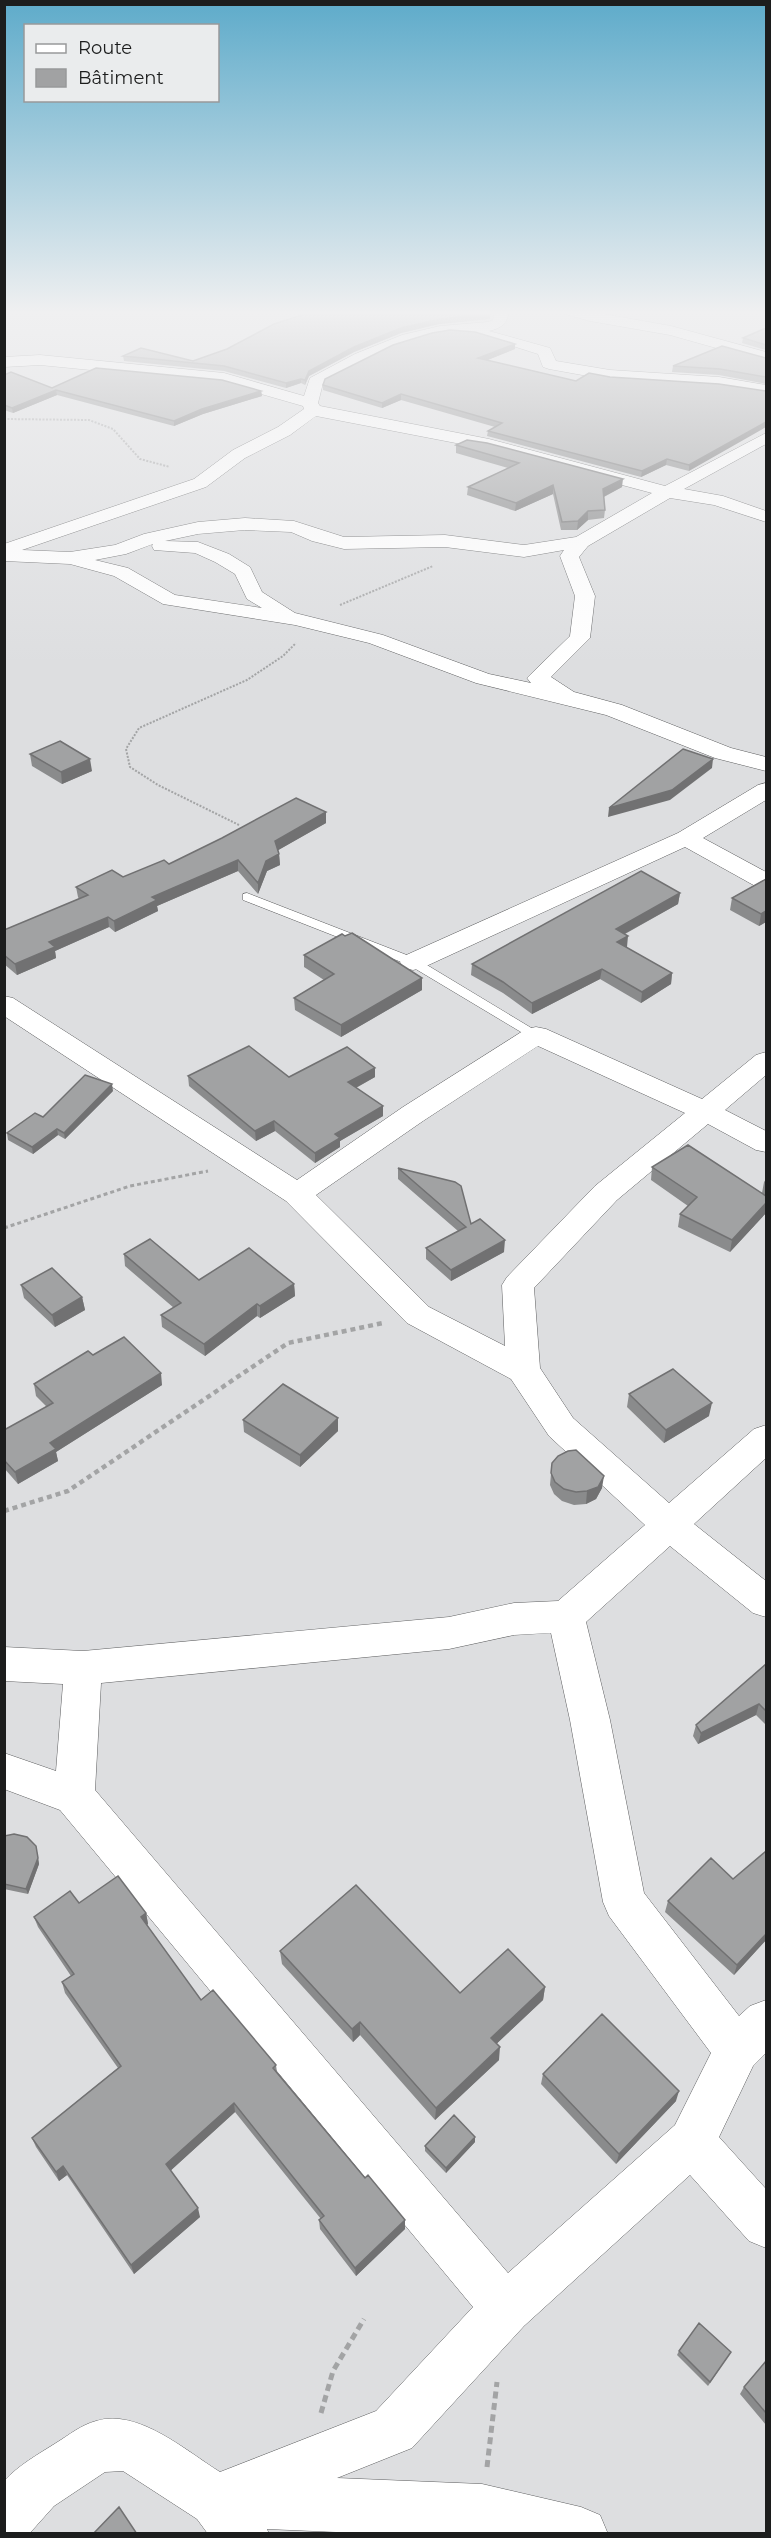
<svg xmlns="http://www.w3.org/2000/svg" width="771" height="2538" viewBox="0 0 771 2538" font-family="Montserrat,sans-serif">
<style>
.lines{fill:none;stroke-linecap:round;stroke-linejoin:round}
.lane-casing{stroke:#5e5f60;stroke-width:1}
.street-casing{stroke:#5e5f60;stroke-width:1}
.path-far3{stroke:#a3a4a5;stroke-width:2;stroke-dasharray:2 1.5;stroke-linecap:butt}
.path-far2{stroke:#a3a4a5;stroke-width:3;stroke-dasharray:4 3;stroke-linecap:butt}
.path-far1{stroke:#a3a4a5;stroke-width:4.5;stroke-dasharray:5 4;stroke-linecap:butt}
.path{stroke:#a3a4a5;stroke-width:5;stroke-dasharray:7 4.5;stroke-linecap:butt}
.lane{fill:#fff;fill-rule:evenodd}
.street{fill:#fff;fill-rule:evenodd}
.wall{fill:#8a8b8c}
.shaded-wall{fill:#717172}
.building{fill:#a1a2a3;stroke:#717172;stroke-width:1.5}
</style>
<rect width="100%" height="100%" fill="#dddee0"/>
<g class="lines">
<defs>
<path id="lane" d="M247,893l170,66 126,76 -7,4 -5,-1 -122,-73 -166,-65v-6z"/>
<path id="street" d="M495,310h14c-1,13 -7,18 -20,21l61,17 6,13 54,9 109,7 47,8v10l-47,-8 -109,-7 -61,-11 -6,-2 -5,-13c-23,-7 -48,-16 -72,-20 -42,-7 -106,29 -143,49l-5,20 2,3 169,33 176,47 101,-53v11l-82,45 39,7 43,15v11l-52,-17 -44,-7 -82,48 -9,11 16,39 -5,42 -39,39 23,15 48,13 109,43 35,9v14l-51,-13 -109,-43 -130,-32 -107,-40 -74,-18 -132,-21 -49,-28 -44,-12 -66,-3v-17l190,-65 39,-29 45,-23 26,-18 -1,-3 -80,-23 -183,-18 -36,2v-10l36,-2 184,18 80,23 6,-18 45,-24 47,-19 38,-9 48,-4 5,-2zM316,416l171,33 165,44 -76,44 -52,8 -79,-10 -101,2 -50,-16 -49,-3 -47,4 -54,12 -29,11 -45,7 -48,-2 184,-63 39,-29 45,-23zM245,530l46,2 21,9 32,8 101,-2 79,10 40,-7 -4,6 15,40 -5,40 -39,38 -4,4 4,5 -42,-9 -106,-39 -88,-22 -33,-21 -12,-25 -21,-13 -31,-12 -33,-1 33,-7zM153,544l-1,2 2,4 41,3 20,9 20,12 12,25 15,9 -87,-13 -47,-27 -33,-8 31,-6z
M559,310h22l90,16 95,26v10l-96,-27 -80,-14 -29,-8z
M766,783v17l-63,38 63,34v17l-9,-2 -72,-40 -263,121 -9,2 -9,-2 -4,-6 4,-6 274,-123 80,-48z
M4,996l9,2 284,182 106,-73 123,-78 10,-2 10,2 156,70 54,-44 10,-3v23l-41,35 41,21v21l-10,-2 -48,-26 -91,76 -83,88 6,80 33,50 96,85 85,-74 12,-4v33l-72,66 72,57v36l-13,-4 -83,-67 -84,76 24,98 34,173 95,123 11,-10 16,-6v53l-13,13 -34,71 47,52v59l-17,-7 -59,-66 -166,151 -112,122 -75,30 145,6 99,23 19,8 8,19h-226l-115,-5 2,5h-61l-11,-15 -74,-48 -18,1 -51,34 -25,28h-25v-53c15,-16 33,-26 52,-38 13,-8 25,-18 40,-22 42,-13 90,30 124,51l156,-61 97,-104 -413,-497 -56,-21v-36l52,18 7,-87 -59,-3v-34l79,4 366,-34 65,-14 44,-2 87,-76 -96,-89 -38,-57 -104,-56 -121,-122 -282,-185zM538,1046l147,67 -90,73 -88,91 -5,8 3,61 -76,-39 -113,-112 107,-74zM551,1633l19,87 33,182 6,14 102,137 -36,72 -167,148 -413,-483 6,-107 348,-34 65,-14z"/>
</defs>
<use href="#lane" class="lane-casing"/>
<use href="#street" class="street-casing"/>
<path class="path-far3" d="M4,419l85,1 24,9 27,30 30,8
M340,605l93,-39
M239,825l-81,-40 -28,-18 -4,-18 13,-21 108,-48 36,-24 13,-13"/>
<path class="path-far2" d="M4,1228l126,-42 78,-15"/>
<path class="path-far1" d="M4,1511l64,-20 220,-148 95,-20"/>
<path class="path" d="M321,2413l12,-42 31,-52
M487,2467l10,-85"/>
<use href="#lane" class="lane"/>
<use href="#street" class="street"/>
</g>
<path class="wall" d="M490,319l-51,5 -38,9 -47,19 -45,24 -4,9 -4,-2 -15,5 -62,-17 -100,-10 -1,-5 70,5 34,-12 47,-25z
M766,328v22l-24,-7 1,-5z
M515,349l-28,11 89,21 34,-4 109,7 -30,87 -23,-6 -25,12 -154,-41 1,-5 7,-4 -94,-27 -19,8 -59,-18v-5z
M766,358v26l-47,-9 -47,-3 1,-6z
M4,375l48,13 209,3 1,5 -59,18 -29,12 -117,-31 -44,18 -9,-3z
M456,445l166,42 -18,10 1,13 -1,8 -16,2 -11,10h-16l-8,-36 -38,17 -48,-16 1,-8 40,-19 -52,-15z
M30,754l62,17 -30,13 -30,-18z
M326,812v11l-48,27 1,4 1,11 -13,6 -9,23 -20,-23 -81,35 1,5 -43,21 -6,-5 -54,24 1,7 -39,17 -13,-11v-34l75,-31 -1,-2 -2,-10 47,-10 46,-13z
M766,879v43l-7,4 -29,-16 2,-12z
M680,893l-2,11 -53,30 1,13 46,26 -1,11 -30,19 -41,-24 -68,35 -29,-21 -32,-18 1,-11z
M304,955l118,35 -81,47 -46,-27 -1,-12 30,-18 -20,-13z
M188,1076l187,1 -19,11 27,18v10l-43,25v6l-25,16 -40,-32 -19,10 -67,-55z
M113,1091l-48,48 -7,-4 -25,19 -25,-14 -1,-7 36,-16z
M652,1167l110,26 2,-11 2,-3v34l-36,39 -52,-25 2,-13 8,-8 -37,-26z
M398,1168l73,56 33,28 -53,29 -25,-22v-11l32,-17 -60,-52z
M124,1254l75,26 95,4 1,12 -35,22 -3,-2 -52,40 -43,-29 -1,-12 13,-7 -49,-42z
M21,1285l61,12 3,13 -30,17 -31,-29z
M93,1355l69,30 -106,67 2,9 -40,23 -14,-16v-38l43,-23 -11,-11 -2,-12z
M629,1394l80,22 -45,27 -37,-36z
M243,1420l95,11 -38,36 -56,-35z
M552,1463l50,25 -6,11 -10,5 -12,1 -12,-4 -8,-7 -4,-9z
M766,1664v61l-10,-10 -58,29 -5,-8 3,-11z
M4,1836l32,10 3,18 -11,30 -24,-5z
M733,1879l33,61 -32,35 -69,-63 3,-11z
M79,1903l67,10 2,11 -1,1 54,75 75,65 1,7 128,157 -49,47 -36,-47 -1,-9 2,-1 -86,-107 -65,59 30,46 -66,57 -67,-99 -8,6 -23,-34 -4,-9 86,-70 -53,-75 -3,-11 9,-6 -33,-49 -4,-10z
M280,1951l180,42 85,-6 -2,13 -47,44 3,16 -64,60 -75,-85 -7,7 -71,-78z
M543,2074l133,27 -60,63 -75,-80z
M475,2142l-29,31 -21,-22v-5z
M679,2351l52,1 -23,34 -31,-31z
M766,2361v64l-26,-31 4,-7z"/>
<path class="shaded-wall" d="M490,314v5l-51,5 -38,9 -47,19 -45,24 -4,9v-5l4,-9 45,-24 47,-19 39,-9z
M515,344v5l-37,15v-6z
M301,379v4l-15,5v-5z
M56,390l1,5 -44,18 -1,-5z
M261,391l1,5 -59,18 -29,12v-5l28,-12z
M401,394v6l-19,8v-5z
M766,422v5l-77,44v-6z
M667,459l-1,6 -25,12 1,-6z
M623,479l-1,8 -19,10v-8z
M553,485v9l-38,17 1,-8z
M588,511v9l-11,10 1,-9z
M90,759l2,12 -30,13 -1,-12z
M713,759l-1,9 -42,32 -62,17 1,-9z
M326,812v11l-51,29v-11z
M279,854l1,11 -13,6 -9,23v-11l8,-22z
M238,860v11l-81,35 1,5 -43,21 -1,-11 38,-24z
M680,893l-2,11 -63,35 1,-10z
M766,911v11l-7,4 2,-12z
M108,917l1,10 -54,24 1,7 -39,17 -2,-11 34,-22z
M628,936l-1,11 -11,6 1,-11z
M602,969l-2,10 -68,35v-11z
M672,973l-1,11 -30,19 1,-11z
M422,978v12l-81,47v-12z
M375,1068v9l-27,15v-10z
M112,1084l1,7 -48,48 -1,-6z
M383,1106v10l-43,25v6l-25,16v-10l20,-19z
M274,1121l1,10 -19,10 -1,-10z
M57,1129l1,6 -25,19 -1,-7z
M766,1203v10l-36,39 2,-12z
M505,1240l-1,12 -53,29v-11z
M294,1284l1,12 -35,22v-12z
M82,1297l3,13 -30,17 -3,-12z
M257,1304v12l-52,40 -1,-12z
M161,1373l1,12 -106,67 2,9 -40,23 -3,-12 35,-29z
M712,1403l-3,13 -45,27 2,-13z
M338,1418v13l-38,36v-12z
M604,1476l-2,12 -6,11 -10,5 1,-13z
M759,1704l-3,11 -58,29 3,-11z
M36,1846l3,18 -11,30 -2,-5z
M146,1913l2,11 -5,4 -2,-11z
M766,1934v6l-32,35 3,-10z
M545,1987l-2,13 -53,50 1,-12z
M360,2022v13l-7,7 -1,-13z
M500,2047l-1,13 -64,60 1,-12z
M679,2091l-3,10 -60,63 3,-10z
M234,2103l1,9 -67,61 -2,-9z
M475,2137v5l-29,31v-5z
M63,2166l4,9 -8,6 -3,-9z
M198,2208l2,9 -66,57 -3,-9z
M405,2220v9l-49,47 -1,-8z"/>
<path class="building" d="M318,310h154l18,4 -50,5 -39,9 -47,19 -45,24 -4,9 -4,-1 -15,4 -62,-17 -101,-10 18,-8 52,13 34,-12 47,-25z
M766,328v17l-23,-7z
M450,330l25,2 40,12 -37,14 98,23 13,-8 21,4 109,7 47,7v31l-77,43 -22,-6 -25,12 -154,-40 14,-8 -101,-29 -19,9 -59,-18 2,-6 68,-34 39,-12z
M722,346l44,12v19l-46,-8 -47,-3z
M96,368l126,12 39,11 -59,18 -28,12 -118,-31 -44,18 -8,-3v-30l7,-3 41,16z
M467,440l20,3 136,36 -20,10 2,21 -17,1 -10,10 -16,1 -9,-37 -37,18 -48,-16 51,-24 -63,-18z
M60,741l30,18 -29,13 -31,-18z
M683,749l30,10 -41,31 -63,18z
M296,798l30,14 -51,29 4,13 -13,7 -8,22 -20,-23 -86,37 5,3 -43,21 -6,-4 -59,25 6,5 -40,17 -11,-9v-25l84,-35 -12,-8 36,-17 11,7 41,-17 5,4 53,-26z
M641,871l39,22 -64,36 12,7 -11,6 55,31 -30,19 -40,-23 -70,34 -29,-21 -31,-18z
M766,879v32l-5,3 -29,-16z
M352,933l70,45 -81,47 -47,-27 40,-24 -30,-19 38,-21 3,2z
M249,1046l40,31 58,-30 28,21 -27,14 35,24 -48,28 5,4 -25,15 -41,-32 -19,10 -67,-55z
M85,1075l27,9 -48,49 -7,-4 -25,18 -25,-14 28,-20 8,4z
M688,1145l78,51v7l-34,37 -52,-26 17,-17 -45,-30z
M398,1168l57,14 6,4 10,38 9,-5 25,21 -54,30 -25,-22 40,-21z
M150,1239l49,41 50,-32 45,36 -34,22 -3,-2 -53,40 -43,-29 20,-12 -57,-49z
M52,1268l30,29 -30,18 -31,-30z
M124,1337l37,36 -111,70 6,6 -41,23 -11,-12v-30l49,-27 -19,-19 54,-33 5,4z
M673,1369l39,34 -46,27 -37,-36z
M283,1384l55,34 -38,37 -57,-35z
M576,1450l28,26 -6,11 -11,4 -11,1 -12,-3 -9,-7 -4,-9 1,-10 6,-7 10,-5z
M766,1664v47l-7,-7 -58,29 -5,-8z
M14,1834l13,3 9,9 2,12 -12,31 -22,-5v-48z
M766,1851v83l-29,31 -69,-64 43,-43 22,21z
M118,1876l28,37 -5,4 60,83 12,-10 63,75 -3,3 92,110 3,-3 37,45 -50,48 -36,-48 5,-4 -90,-113 -68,61 32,44 -67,57 -68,-99 -7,6 -24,-34 89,-72 -59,-84 12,-8 -40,-57 36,-26 9,12z
M356,1885l104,108 48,-44 37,38 -54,51 9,9 -64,61 -76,-86 -8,7 -72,-78z
M602,2014l77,77 -60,63 -76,-80z
M454,2115l21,22 -29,31 -21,-22z
M699,2323l32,29 -21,30 -31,-31z
M766,2361v52l-22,-26z
M119,2507l18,27h-44z"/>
<linearGradient id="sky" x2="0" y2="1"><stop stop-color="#5eabca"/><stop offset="0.47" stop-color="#f0f0f1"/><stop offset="1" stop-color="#f0f0f1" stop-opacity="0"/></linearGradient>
<rect width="771" height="665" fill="url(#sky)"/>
<rect width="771" height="2538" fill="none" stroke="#1c1d1d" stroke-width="12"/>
<rect x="24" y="24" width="195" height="78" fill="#eaeced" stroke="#98999a" stroke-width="1.5"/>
<rect x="36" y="44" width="30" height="9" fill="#ffffff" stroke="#98999a" stroke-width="1.5"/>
<text x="78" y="54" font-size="18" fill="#1c1d1d">Route</text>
<rect x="36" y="69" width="30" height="18" fill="#a1a2a3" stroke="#98999a" stroke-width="1.5"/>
<text x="78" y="84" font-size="18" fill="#1c1d1d">Bâtiment</text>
</svg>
